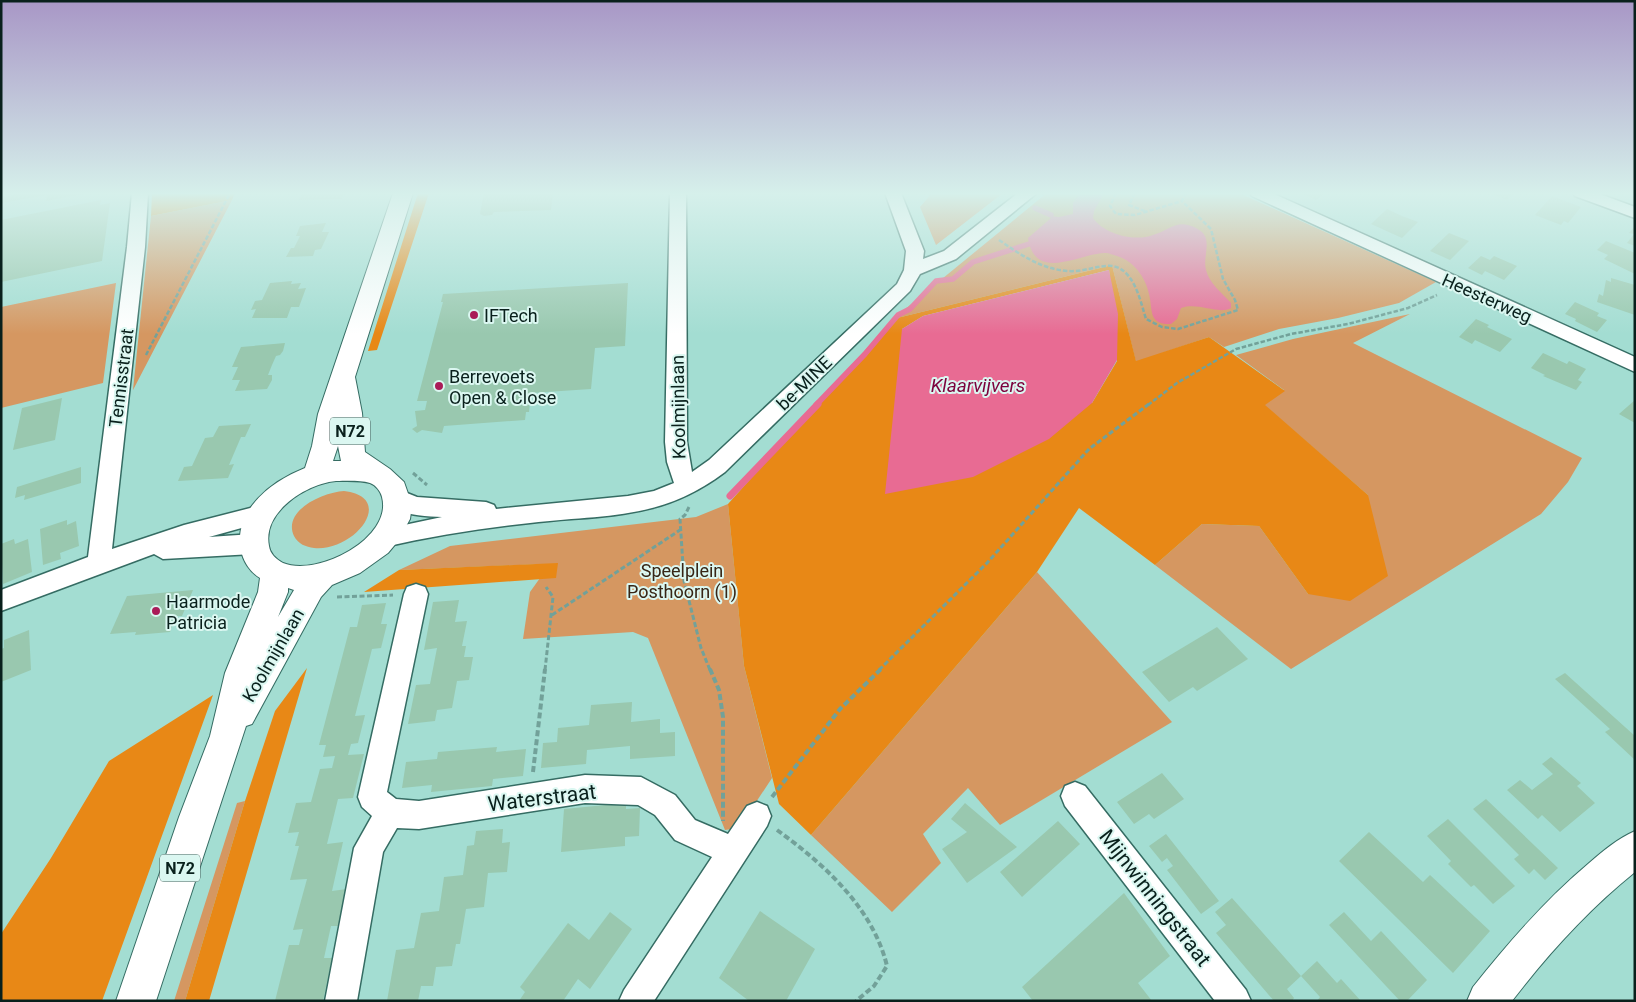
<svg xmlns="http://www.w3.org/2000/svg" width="1636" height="1002" viewBox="0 0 1636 1002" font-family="Roboto,sans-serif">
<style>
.green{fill:#d59761}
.forest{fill:#e88816;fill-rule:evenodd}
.water{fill:#e86b93}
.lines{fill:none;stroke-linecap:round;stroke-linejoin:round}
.stream-far1{stroke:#e86b93;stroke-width:5.5}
.stream{stroke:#e86b93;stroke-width:7}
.building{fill:#99c8af}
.street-casing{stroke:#356c63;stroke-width:3}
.secondary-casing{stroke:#356c63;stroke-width:2}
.primary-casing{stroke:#356c63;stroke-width:2}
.path-far2{stroke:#72a199;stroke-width:2.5;stroke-dasharray:4.5 2;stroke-linecap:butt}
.path-far1{stroke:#72a199;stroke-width:3;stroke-dasharray:5 2.5;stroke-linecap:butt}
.path{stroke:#72a199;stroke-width:4;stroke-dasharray:6 3;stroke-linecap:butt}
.street{fill:#fff;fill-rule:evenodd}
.secondary{fill:#fff;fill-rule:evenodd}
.primary{fill:#fff;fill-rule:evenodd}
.poi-dot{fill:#aa1b58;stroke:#dbf7f1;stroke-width:2}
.labels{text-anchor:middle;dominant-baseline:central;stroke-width:4;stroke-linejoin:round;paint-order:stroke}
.shield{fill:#dbf7f1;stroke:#48605c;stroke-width:1}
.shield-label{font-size:16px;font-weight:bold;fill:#09201c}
.street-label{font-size:18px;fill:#09201c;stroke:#dbf7f1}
.poi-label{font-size:18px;fill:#09201c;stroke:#dbf7f1;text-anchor:start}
.park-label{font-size:18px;fill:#372515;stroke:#dbf7f1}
.water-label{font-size:19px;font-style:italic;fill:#7c023c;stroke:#dbf7f1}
.near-street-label{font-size:21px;fill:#09201c;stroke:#dbf7f1}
</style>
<rect width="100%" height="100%" fill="#a3ddd2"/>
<path class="green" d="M932,193h71l-67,52 -16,-38z
M1047,193h192l197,89 -37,21 -61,15 -59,11 -55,18 -15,-10 -73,25 -24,-97 -219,54z
M232,200l-99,190 18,-174z
M116,283l-13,100 -102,25v-101z
M1410,314l-57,29 229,115 -14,24 -27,32 -250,155 -136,-104 47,-41 57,2 49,68 60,-99 -104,-90 20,-15 -48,-35 57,-16z
M344,491c53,6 11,61 -30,57 -8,-1 -16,-4 -20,-12 -12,-26 30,-44 50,-45z
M728,504l16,162 28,112 -33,50 -14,2 -77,-192 -15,-6 -110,7 7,-47 10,-14 2,-14 -143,6 51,-24 246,-29z
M1037,572l135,150 -172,103 -32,-37 -45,46 18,29 -49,49 -81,-77z
M245,801l-60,200h-11l63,-198z"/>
<path class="forest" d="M152,193h83l-3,7 -81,16z
M418,193h11l-52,157 -9,1z
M1112,265l24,96 73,-24 76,54 -20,14 103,90 20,81 -38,25 -42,-7 -49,-68 -57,-2 -47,41 -76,-57 -42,64 -226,263 -32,-31 -35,-138 -16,-162 165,-185zM1109,270l8,91 -25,42 -190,-74 21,-13z
M558,563l-2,15 -192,14 35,-22z
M307,668l-98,333h-24l60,-200 30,-90z
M213,695l-111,306h-101v-67l50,-76 58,-97z"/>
<path class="water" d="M1080,193h24l-10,18 -1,7c11,16 41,24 60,17 17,-5 24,-17 43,-7 19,9 6,27 10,42 3,13 16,23 25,33v5c-13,7 -32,-6 -50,0l-4,11 -6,5c-6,0 -13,0 -17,-6 -3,-5 -3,-14 -4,-19 -3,-19 -14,-37 -33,-43 -4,-1 -8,-3 -11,-3 -24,-1 -71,31 -78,-15l23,-20 -1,-2 9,1 14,-3v-11z
M1109,270l9,44 -1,46 -25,43 -43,36 -76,38 -88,17 17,-165 21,-13z"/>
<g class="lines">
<path class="stream-far1" d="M1035,208l16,7
M816,405l49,-51 33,-39 12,-6 26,-28 17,-2 20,-17 56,-18"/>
<path class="stream" d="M730,496l88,-92"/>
</g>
<path class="building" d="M21,193h62v1l-37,7 1,-6 -46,8 3,-6z
M302,193h42l-3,6 -42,1z
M484,193h69l-2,17 -57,2 -2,3 -8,1 -4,-2z
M1301,193h24l-9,7z
M1490,193h24l-7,7z
M1552,196l29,11 -13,16 -4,-2 -3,4 -26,-10z
M101,200l-1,5 10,-2 -8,58 -101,21v-62z
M1387,209l15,7 16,6 -16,16 -31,-14z
M326,223l-4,9h7l-8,17 -6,1 -2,6 -27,1 5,-9h3l6,-12h-4l4,-10z
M1635,226v20l-8,-3 7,-9 -5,-1z
M1449,233l20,8 -19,19 -20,-9z
M1606,241l29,12v21l-31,-15 4,-4 -11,-5z
M1481,256l9,4 4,-4 23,10 -13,14 -19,-9 -3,4 -14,-7z
M1611,278l24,7v30l-38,-13 2,-8 4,2 3,-16 5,2z
M292,281l-1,3 10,-1 -3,6 8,-1 -7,19h-8l-4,11h-35l4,-9 -5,1 4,-9 7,-1 8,-17z
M628,283l-3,63 -30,2 -4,41 -60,4 -2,19h-3l-1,8 -81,6 -2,7 -20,-3 -5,3 -5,-4 5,-3 -2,-15 10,-1 2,-9h-10l26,-99h-2l2,-8z
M1575,302l24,11 -2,3 10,4 -10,12 -22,-11 1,-2 -11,-5z
M1476,319l13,6 -2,2 25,12 -12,13 -25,-12 -3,4 -13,-7z
M285,343l-2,8 -3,4 -4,1 -4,9 -4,10h4v5l-5,9 -32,2 5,-11h-8l6,-13h-6l9,-20z
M1543,353l24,11 2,-3 17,8 -8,11 4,2 -6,8 -33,-14 2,-1 -14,-7z
M62,398l-7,42 -42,10 9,-42z
M1635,400v23l-16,-9z
M251,424l-6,13h-4l-12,28 5,-1 -6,14 -50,3 6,-14 8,-1 13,-28 8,-1 6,-11z
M81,467v16l-57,17 1,-5 -10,3 2,-11z
M67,520v5l9,-4 3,25 -19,7 1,6 -18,6 -3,-36z
M14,539l1,5 13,-5 4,33 -29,12 -2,-40z
M193,590l-11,26h-6l-6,16 -35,3 1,-3 -26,2 17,-38z
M459,600l-4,22 12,-1 -5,25h4l-2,11h9l-4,23 -12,1 -5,27 -15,2 -2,11 -27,3 8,-39 14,-1 7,-36 -13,2 9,-48z
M386,603l-5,21h6l-6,24 -9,1 -17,67 10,-1 -7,28 -7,1 -3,11 16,-1 -11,44 -15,1 -11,45 16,-2 -11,49 15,-2 -8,37h-8l-7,32h8l-9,43h-48l14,-56h10l4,-16 -10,1 14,-51 -17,1 9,-34h-4l4,-14 -11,1 8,-30 15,-1 9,-33 12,-1 3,-12 -12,1 3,-12h-7l31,-118h7l5,-22z
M1217,627l31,32 -51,32 -4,-4 -24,15 -27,-30z
M29,630l2,40 -30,12v-33l3,-1v-8z
M1565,673l70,63v24l-30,-28 5,-3 -55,-50z
M632,702l-1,20 29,-3v14l15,-1v24l-45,3v-13l-43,4 -1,14 -45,4 2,-25 14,-1 1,-14 31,-3 2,-20z
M497,747l-1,5 30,-3 -3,27 -30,3 -1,7 -61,6 1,-7 -30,3 4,-26 31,-3 1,-7z
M1551,757l30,26 -4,3 18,17 -35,29 -18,-17 -4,4 -31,-29 13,-10 12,10 9,-7 12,-9 -11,-10z
M1162,773l22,26 -30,20 -5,-5 -15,10 -17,-22z
M1486,799l72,69 -13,12 -11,-11 -5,5 -15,-15 5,-4 -46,-46z
M626,803v6l14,-1 -1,28 -14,1v9l-64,6 3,-43z
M965,803l52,44 -50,36 -25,-34 25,-17 -16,-13z
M1448,819l67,67 -22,18 -19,-19 -3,2 -23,-23 3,-3 -24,-25z
M1058,821l22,23 -58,53 -22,-25z
M503,829l-1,14 8,-1 -3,30 -19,1 -4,34 -18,2 -6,35h-4l-4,22 -16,1 -3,19h-12l-3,15h-31l9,-51 18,-2 7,-35 18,-2 5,-34 19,-2 4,-29 7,-1 2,-14z
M1369,832l54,50 7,-7 60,56 -37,42 -114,-112z
M1166,834l53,67 -18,13 -34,-44 6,-4 -6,-8 -5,4 -13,-16z
M1124,893l46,63 -32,27 14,18h-119l-11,-14z
M1232,898l69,78 -14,13 7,9 -2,3h-18l-58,-68 10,-8 -11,-13z
M760,911l55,38 -29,52h-37l-30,-23z
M610,912l22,17 -42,60 -12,-10 -15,22h-44l6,-9 -5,-5 48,-64 21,17z
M1344,912l27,29 10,-10 46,49 -20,21h-7l-71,-76z
M1317,961l20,22 4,-4 20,22h-44l3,-4 -19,-21z"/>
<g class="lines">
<defs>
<path id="street" d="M132,193h16l-3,54 -33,302 72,-24 78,-20 8,3 3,6 -3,6 -61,17 44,-3 8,3 4,7 -4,7 -8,3 -90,5 -9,-5 -153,57v-21l87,-33 39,-310z
M670,193h16l1,249 5,30 17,-12 188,-176 7,-14 2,-19 -21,-58h16l23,58 -1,8 21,-8 74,-58h19l-81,66 -36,15 -10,17 -185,181c-65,49 -119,42 -195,51 -49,5 -98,13 -146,24l-8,-2 -4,-7 4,-7 66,-14c-18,-1 -47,-1 -56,-19l3,-6 8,-3 20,8 69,5 8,3 2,4 132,-13 26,-5 20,-8 -7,-21 -2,-20z
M1250,193h22l363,164v15l-383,-176z
M1573,193h24l38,14v11l-60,-22z
M416,584l9,3 3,7 -41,198 9,7 23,2 166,-26 56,2 34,18 20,25 33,14 19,-28 10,-4 10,4 4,10 -4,10 -113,175h-35l5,-11 88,-133 -37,-17 -20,-25 -17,-10 -53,-2 -166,26 -22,-1 -14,24 -26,149h-32l29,-153 18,-32 -10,-9 -4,-10 46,-203 3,-7z
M1075,782l10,4 161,204 5,11h-36l-150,-195 -4,-10 4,-10z"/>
<path id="secondary" d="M1635,831v41c-46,37 -87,82 -123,129h-45l6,-14c35,-44 72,-87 115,-123 15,-13 29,-25 47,-33z"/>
<path id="primary" d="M393,193h20l-58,184 7,36 3,39 25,17 14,13 8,23 -2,14 -12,22 -10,12 -28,20 -28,12 -11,12 -69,127 -6,2 -90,275h-40l63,-184 31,-81 15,-63 33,-81 2,-14c-10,-6 -17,-17 -19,-28 -8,-40 31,-69 64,-82l7,-22 6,-32zM338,446l3,15h-8zM336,481c10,0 24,-1 34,2 6,2 11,9 12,14 11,41 -64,80 -99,66 -7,-4 -13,-9 -14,-17 -7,-34 37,-62 67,-65zM288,588l6,2 -16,27 10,-25z"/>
</defs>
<use href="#street" class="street-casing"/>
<use href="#secondary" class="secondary-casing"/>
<use href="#primary" class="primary-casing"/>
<path class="path-far2" d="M1116,193l-6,13 6,8 19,1 47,-14 4,-8
M1135,193l-6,12 18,7
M999,240c22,15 42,29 69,31 13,1 25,-4 38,-5 27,-3 34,34 40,53l16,8 16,2 60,-19 -3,-10 -12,-21 -12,-50 -29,-28
M146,355l84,-162
M1148,405l29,-22 59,-34 55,-15 57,-10 60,-16 29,-13"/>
<path class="path-far1" d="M413,473l14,12
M689,507l-4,8 -5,4 4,62 17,67 9,22
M337,597l56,-2
M552,615l128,-85
M545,670l8,-73 -7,-10
M879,670l108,-107 102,-114 60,-45"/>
<path class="path" d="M710,669l9,21 4,27v104
M533,772l12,-103
M772,797l68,-88 41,-40
M777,830c47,34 96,78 110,136l-13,20 -18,15"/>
<use href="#street" class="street"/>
<use href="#secondary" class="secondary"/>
<use href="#primary" class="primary"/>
</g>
<linearGradient id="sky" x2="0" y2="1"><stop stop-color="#a897c6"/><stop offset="0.58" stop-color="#d6f0eb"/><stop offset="1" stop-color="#d6f0eb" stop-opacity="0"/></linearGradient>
<rect width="1636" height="334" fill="url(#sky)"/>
<g class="poi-dot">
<circle cx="474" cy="315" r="5"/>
<circle cx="439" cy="386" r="5"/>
<circle cx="156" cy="611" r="5"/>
</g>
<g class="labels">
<g class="shield">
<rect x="330" y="417.5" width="40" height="27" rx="4"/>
<rect x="160" y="854.5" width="40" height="27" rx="4"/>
</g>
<g class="shield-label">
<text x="350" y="431">N72</text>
<text x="180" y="868">N72</text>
</g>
<g class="street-label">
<text transform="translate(1487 298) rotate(24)">Heesterweg</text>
<text transform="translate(121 378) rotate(-83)">Tennisstraat</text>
<text transform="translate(804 383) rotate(-44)">be-MINE</text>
<text transform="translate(678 407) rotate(-91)">Koolmijnlaan</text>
<text transform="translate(273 655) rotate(-60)">Koolmijnlaan</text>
</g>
<g class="poi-label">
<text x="484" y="315">IFTech</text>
<text x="449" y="376">Berrevoets<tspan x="449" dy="21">Open &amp; Close</tspan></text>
<text x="166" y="601">Haarmode<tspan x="166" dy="21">Patricia</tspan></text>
</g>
<g class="park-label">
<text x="682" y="570">Speelplein<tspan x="682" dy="21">Posthoorn (1)</tspan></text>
</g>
<g class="water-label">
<text x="978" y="385">Klaarvijvers</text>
</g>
<g class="near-street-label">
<text transform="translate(542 798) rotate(-7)">Waterstraat</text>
<text transform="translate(1155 898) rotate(52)">Mijnwinningstraat</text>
</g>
</g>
<rect width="1636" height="1002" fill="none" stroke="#09201c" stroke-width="5"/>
</svg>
